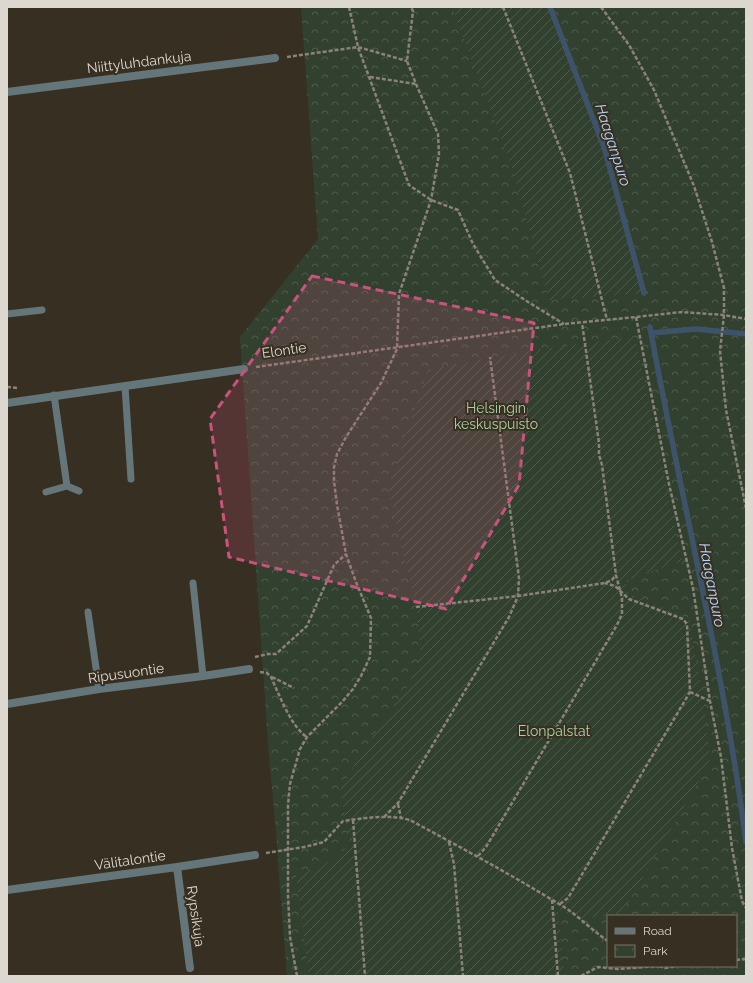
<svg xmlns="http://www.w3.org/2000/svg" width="753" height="983" viewBox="0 0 753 983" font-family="Raleway,sans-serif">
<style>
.park{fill:url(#park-crowns);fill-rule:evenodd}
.garden{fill:url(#garden-furrows)}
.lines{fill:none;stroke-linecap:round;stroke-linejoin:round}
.stream{stroke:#3e536a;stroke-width:5.5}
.path{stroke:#8a8478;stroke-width:2.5;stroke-dasharray:4 2;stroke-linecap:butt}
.service{stroke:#65767a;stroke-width:7}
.minor{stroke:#65767a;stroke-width:8}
.marked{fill:#ca527e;fill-opacity:0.2;stroke:#ca527e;stroke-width:3;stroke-dasharray:8 5;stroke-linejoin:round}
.labels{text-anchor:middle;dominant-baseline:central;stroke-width:4;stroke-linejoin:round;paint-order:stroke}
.street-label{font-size:14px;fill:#ddd8cf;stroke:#372f21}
.park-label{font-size:14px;fill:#aad1a3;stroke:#372f21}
.water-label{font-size:15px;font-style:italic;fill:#b6d7fa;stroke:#372f21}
</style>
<defs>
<pattern id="park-crowns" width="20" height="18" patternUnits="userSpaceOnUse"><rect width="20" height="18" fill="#32412f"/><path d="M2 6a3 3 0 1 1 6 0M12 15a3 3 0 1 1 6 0" fill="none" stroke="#4f5c4c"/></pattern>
<pattern id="garden-furrows" width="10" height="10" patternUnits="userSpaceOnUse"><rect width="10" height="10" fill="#32412f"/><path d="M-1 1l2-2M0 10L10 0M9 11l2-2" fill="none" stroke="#4f5c4c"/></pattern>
</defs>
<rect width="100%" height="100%" fill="#372f21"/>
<path class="park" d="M301,7h445v969h-459l-9,-112 -1,-22 -8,-85 -29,-420 78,-98zM608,916h128v50h-128z"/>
<path class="garden" d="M452,7h98l54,140 40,146 -95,7 -39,-138z
M635,337l47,224 -57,20 4,13 60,24 15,87 6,57 -88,151 -40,6 -24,-10 6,67h-255l-13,-102 27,-8 27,-21 -10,-55 21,-36 48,-70 12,-30 -5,-47 -28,-119 40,-118c69,-15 138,-25 207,-33z"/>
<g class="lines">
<path class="stream" d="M550,7l54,140 40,146
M650,327c31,172 74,342 96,515
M651,333l45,-4 50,5"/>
<path class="path" d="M349,7l9,40 51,138 22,15 27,10 15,34 22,36 33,22 36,22
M503,7l67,166 37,147
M601,7l28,38 25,45 40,96 18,56 12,46v27l-4,36 6,59 20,98
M287,57l71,-10 49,14
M370,77l46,7
M636,317l33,167 24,104 17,113 11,56 11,91 10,53 4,7
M256,367l308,-43 72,-7 46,-5 42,3 22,4
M7,387l11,1
M416,607l102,-11 87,-13 7,-3 4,-5
M255,657l13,-3h8l31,-28 27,-61 12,-11
M260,672l7,1 4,4c8,17 20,50 36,60
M272,677l22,11
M690,692l20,9
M398,804l3,14
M384,817l14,-14 111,-186 9,-21 1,-18 -29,-221
M353,820l12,156
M449,842l5,22 9,112
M266,853l38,-6 20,-5 19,-21c22,-3 45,-7 67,-1 50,27 100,54 149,84 18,10 32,26 49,37
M478,856l8,-9 131,-222 5,-11v-16l-6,-23 -14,-110 -3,-10v-12l-17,-120
M552,900l6,76
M560,904l8,-6 122,-206 -3,-68 -4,-5 -54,-20 -14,-13 -10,-3
M736,960l10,-1
M659,966l6,2 11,-2
M297,976l-7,-39 -2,-42v-90l2,-21 10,-35 7,-12 35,-35 11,-13 8,-13 9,-19 1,-39 -15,-36 -10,-28 -9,-49 -3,-24v-14l3,-13 9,-17 35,-54 16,-34 2,-55 32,-94 8,-46 -1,-20 -22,-50 -9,-23 6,-50 -2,-4
M581,976l17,-9 20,2 41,-3"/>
<path class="service" d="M7,314l35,-4
M125,386l6,93
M54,395l13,91
M46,492l21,-6 12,5
M193,583l10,93
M88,612l11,77"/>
<path class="minor" d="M7,92l268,-34
M7,403l237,-34
M7,704l92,-15 104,-13 46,-7
M177,867l13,101
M7,890l170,-23 78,-12"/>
</g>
<path class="marked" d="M312,276l222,47 -15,162 -73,124 -217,-52 -19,-138z"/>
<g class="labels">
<g class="street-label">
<text transform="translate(139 62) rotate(-7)">Niittyluhdankuja</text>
<text transform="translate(284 350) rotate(-8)">Elontie</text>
<text transform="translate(126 673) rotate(-8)">Ripusuontie</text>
<text transform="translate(130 860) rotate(-8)">Välitalontie</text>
<text transform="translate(196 916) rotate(82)">Rypsikuja</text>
</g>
<g class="park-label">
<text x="496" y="408">Helsingin<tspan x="496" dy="16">keskuspuisto</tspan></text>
<text x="554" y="731">Elonpalstat</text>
</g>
<g class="water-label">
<text transform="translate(613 145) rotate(72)">Haaganpuro</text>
<text transform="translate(712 585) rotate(79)">Haaganpuro</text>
</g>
</g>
<rect width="753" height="983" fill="none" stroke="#ddd8cf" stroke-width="16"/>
<rect x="607" y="915" width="130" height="52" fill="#372f21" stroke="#797367"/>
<rect x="615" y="928" width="20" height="6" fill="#65767a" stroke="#797367"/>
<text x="643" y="935" font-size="12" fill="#ddd8cf">Road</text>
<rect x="615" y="945" width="20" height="12" fill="url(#park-crowns)" stroke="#797367"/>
<text x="643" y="955" font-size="12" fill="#ddd8cf">Park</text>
</svg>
